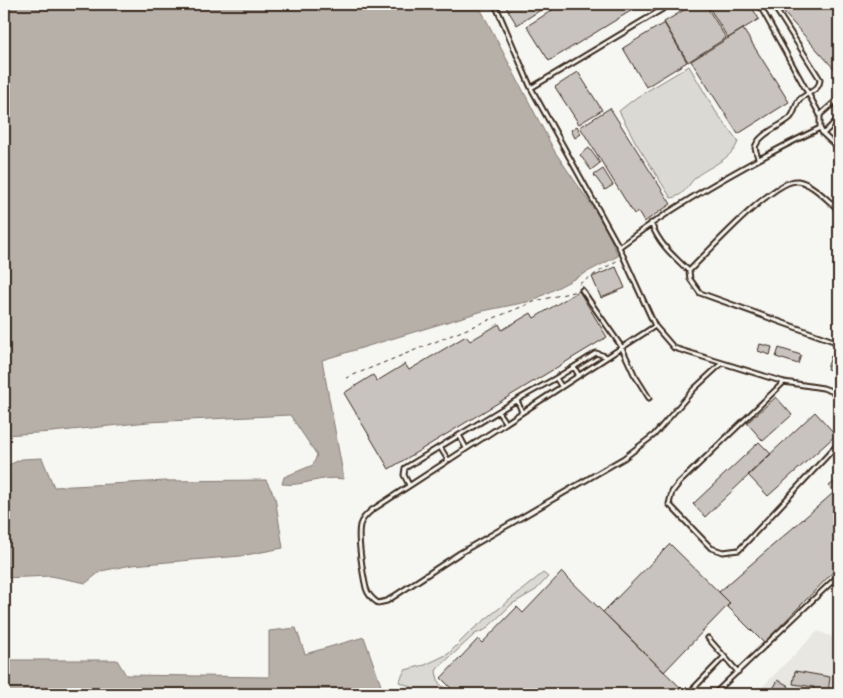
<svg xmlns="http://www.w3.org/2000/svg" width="843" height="698" viewBox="0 0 843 698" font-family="'Patrick Hand',sans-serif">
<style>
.built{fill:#e8e7e2}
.green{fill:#dad9d3;stroke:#8a8278}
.water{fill:#b6b0a9;stroke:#857a71}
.building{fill:#c8c3be;stroke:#3b2a1e}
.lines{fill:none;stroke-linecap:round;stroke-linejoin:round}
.service-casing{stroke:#3b2a1e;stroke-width:7}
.path{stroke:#3b2a1e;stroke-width:1;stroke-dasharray:4 4;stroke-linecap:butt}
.service{stroke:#f6f6f2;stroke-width:3}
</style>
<rect width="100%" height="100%" fill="#f6f6f2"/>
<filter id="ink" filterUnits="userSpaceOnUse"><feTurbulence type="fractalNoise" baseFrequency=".02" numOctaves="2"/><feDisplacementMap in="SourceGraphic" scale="10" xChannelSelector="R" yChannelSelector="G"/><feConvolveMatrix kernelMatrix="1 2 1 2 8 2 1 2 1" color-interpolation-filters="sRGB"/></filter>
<g filter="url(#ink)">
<path class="built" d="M818,631l21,9v54h-84z"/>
<path class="green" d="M689,66l27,46 22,29c-4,17 -28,25 -41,35 -9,8 -12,20 -26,22l-35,-55 -17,-32 18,-14z
M543,573l5,4 -12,13 -24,14 -27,26 -10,4 -38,35 -1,3 3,11 12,11h-39v-7l-13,-5 6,-12 20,-5 23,-11 23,-23z"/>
<path class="water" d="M4,4h474l77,148 50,73 13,31 -86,45 -49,10 -161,49 22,119c-24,-4 -40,8 -62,5l2,-7 29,-12 4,-10 -27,-40 -142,7 -96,10 -48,3z
M42,458l12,29 112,-6 100,-1 9,17 8,51 -42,8 -109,9 -31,6 -15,12 -35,-7 -47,2v-111l18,-8z
M296,628l9,26 59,-17 20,57h-380v-34h113l9,15 143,2v-46z"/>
<path class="building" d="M504,4h46l-33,21z
M562,4h80l-93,57 -22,-35z
M694,4h11l21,34 -38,24 -24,-40z
M707,4h43l9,15 -31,19z
M776,4h63v65l-2,3z
M664,23l23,39 -41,25 -23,-39z
M743,29l46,73 -51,32 -47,-73z
M578,72l24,38 -23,14 -24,-37z
M610,108l61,96 -27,18 -6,-10 -4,2 -54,-87z
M577,126l4,8 -6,4 -4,-8z
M589,148l11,15 -9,7 -11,-15z
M603,169l10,16 -8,5 -11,-15z
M616,267l9,21 -24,10 -9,-21z
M579,291l28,46 -218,132 -45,-76 29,-18 4,6 28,-17 4,6 57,-34 4,5 29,-17 3,6 29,-17 3,5z
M760,344l12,3 -2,8 -12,-4z
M779,348l22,7 -3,9 -22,-7z
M831,356l8,2v15l-12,-4z
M776,397l16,18 -29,26 -16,-18z
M815,412l21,23 -68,61 -20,-21z
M759,442l12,12 -66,63 -12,-13z
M839,478v10l-5,4 -5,-6z
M839,488v78l-75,77 -37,-37 3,-3 -11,-11z
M670,544l60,59 -66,69 -61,-60z
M562,572l41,40 84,82h-230l-16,-16 37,-39 4,4 35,-36 6,6z
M795,671l35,6 -2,17h-15l1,-7 -21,-3z
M778,680l11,6 -4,8h-15z"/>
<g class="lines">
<defs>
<path id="service" d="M495,4l36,84
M759,4l61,111
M820,128v-13l19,-17
M823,134l16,-16
M839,149l-16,-15 -3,-6c-70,34 -138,72 -201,119l36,79 19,22 110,34 39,6 16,6
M758,158l-3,-10c3,-14 25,-21 35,-30 5,-5 5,-13 9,-18 8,-8 21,-9 21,-21l-43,-68
M839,210c-11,-9 -27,-27 -41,-29 -23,-3 -90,71 -109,90l1,8 10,14 139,50
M651,223c8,21 22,33 38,48
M619,247l-88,-159 140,-84
M582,290l39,56 13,28 15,24
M655,326l-283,184c-5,4 -10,9 -12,15 -3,13 3,50 6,63 2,7 6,11 12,15l9,-2 73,-48 164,-95 30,-23 40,-46 28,-26
M578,374l-4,-7 22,-14 9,3
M556,378l18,-11
M784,382l-105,101 -7,9 -3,12 42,44 12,4 16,-2 100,-107
M498,412l7,10
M522,412l-5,-12 39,-22 5,8
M459,435l7,13
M440,447l8,13
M409,485l-5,-10 1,-7 112,-68
M708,638l30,34
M692,690l32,-33
M714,694l125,-119"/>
</defs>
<use href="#service" class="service-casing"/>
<path class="path" d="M579,284l39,-24
M346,378l190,-77 41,-10"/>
<use href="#service" class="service"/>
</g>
</g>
<rect width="843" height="698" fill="none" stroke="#f6f6f2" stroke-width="20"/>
<rect x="10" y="10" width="823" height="678" fill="none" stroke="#3b2a1e" stroke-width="2" filter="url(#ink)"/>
</svg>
